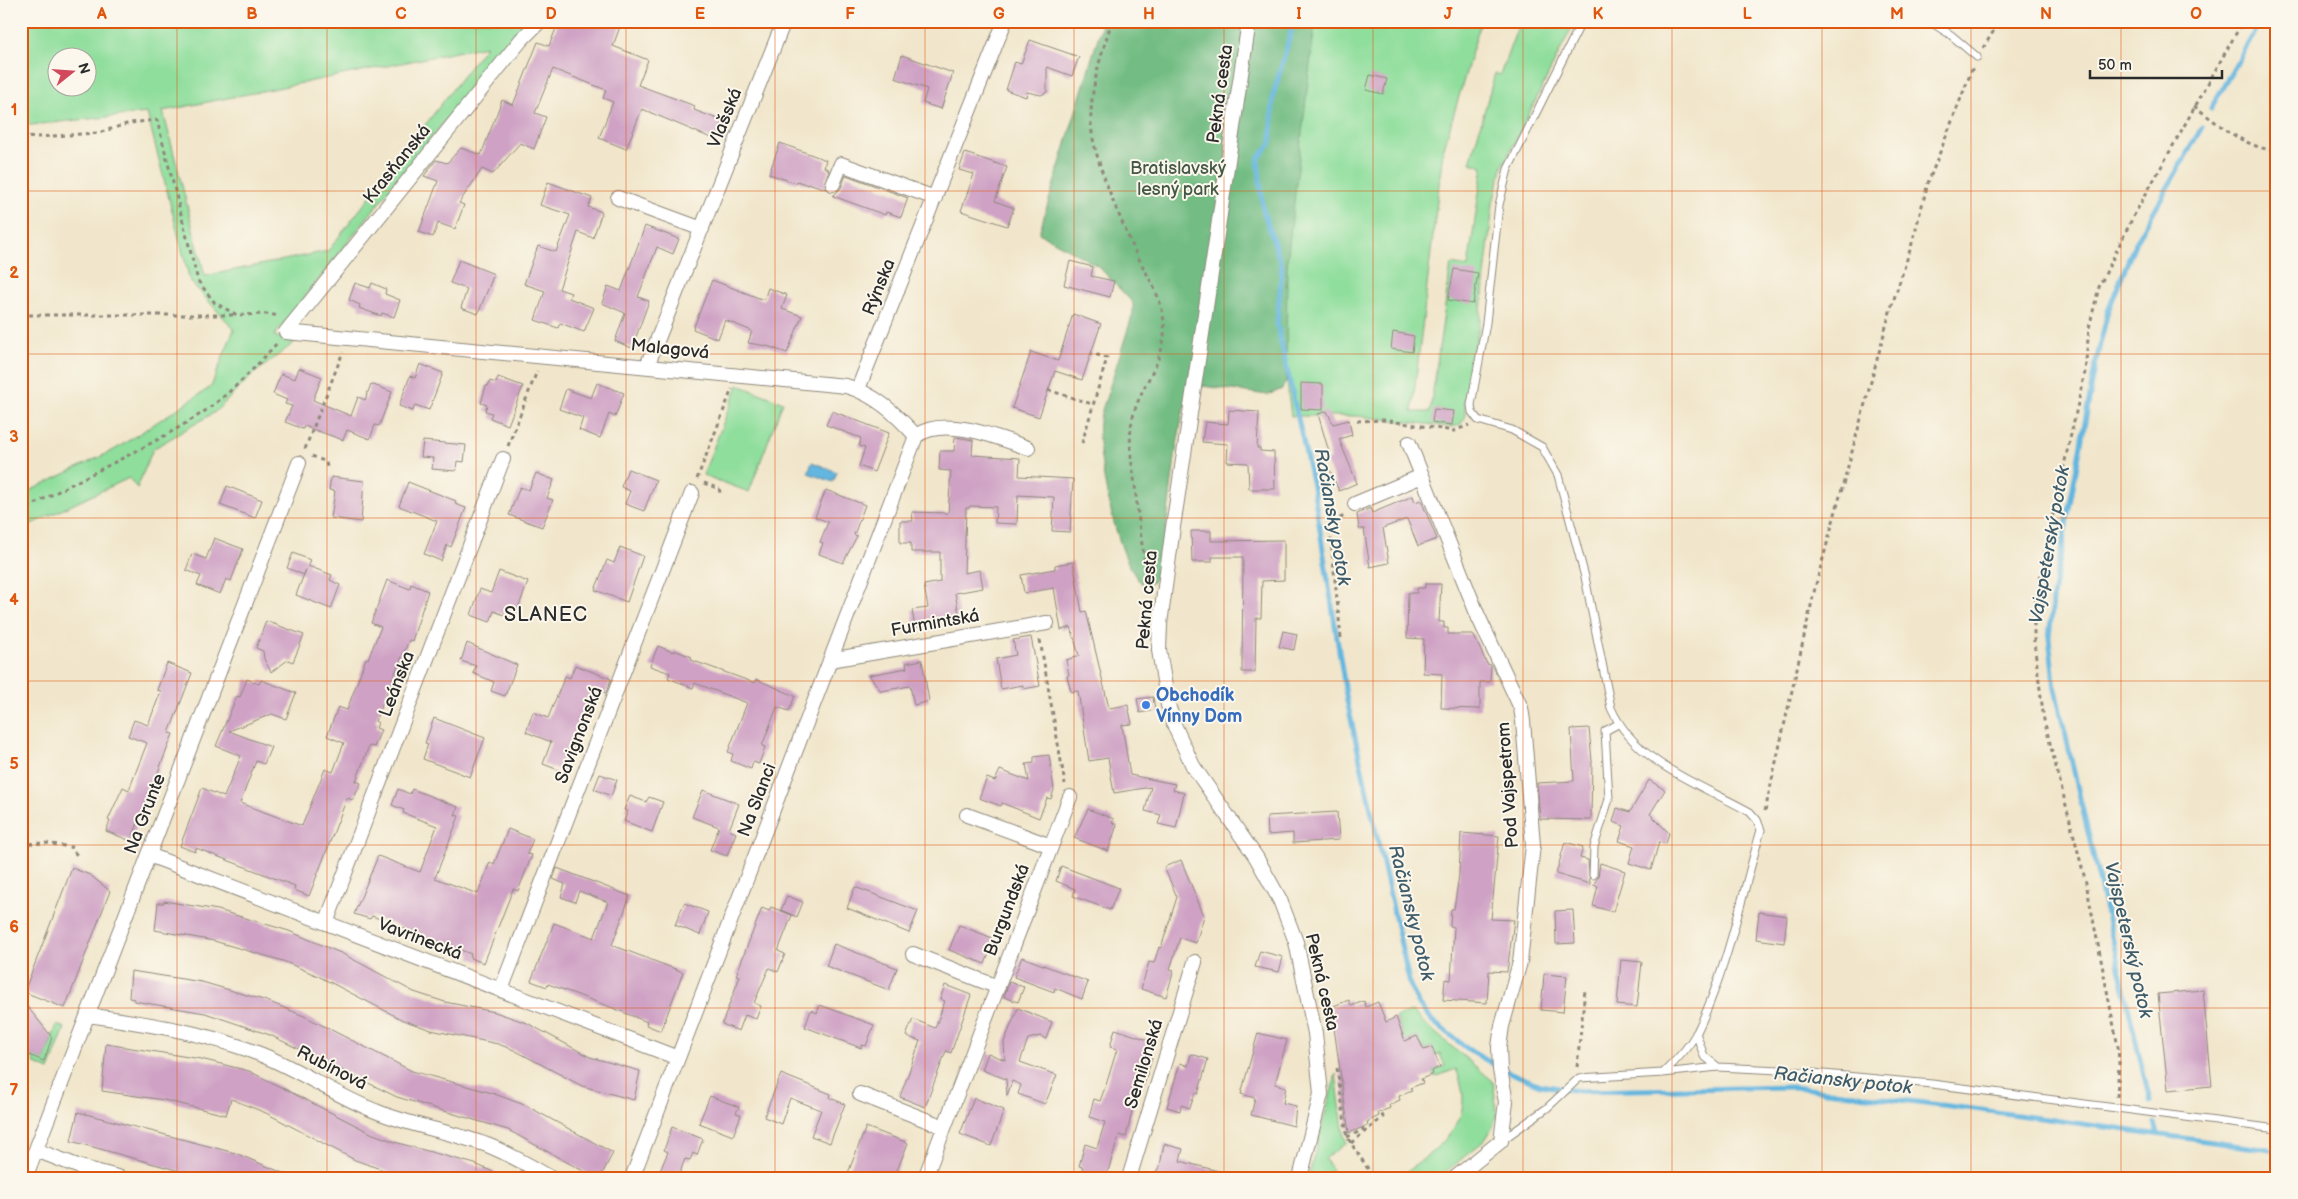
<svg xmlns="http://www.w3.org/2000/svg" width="2298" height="1199" viewBox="0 0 2298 1199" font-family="'Balsamiq Sans',sans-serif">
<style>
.green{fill:#8fde9c;stroke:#5d8464;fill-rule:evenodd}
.forest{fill:#73bd84;stroke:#4f7458}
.water{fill:#64b6df;stroke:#487085}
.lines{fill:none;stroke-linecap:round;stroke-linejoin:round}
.stream{stroke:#64b6df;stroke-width:5}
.building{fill:#cfa2c5}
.lane-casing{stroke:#8e887b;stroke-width:9}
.street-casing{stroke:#8e887b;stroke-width:16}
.path{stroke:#8e887b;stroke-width:3;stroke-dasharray:4 4;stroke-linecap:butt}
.lane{stroke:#fff;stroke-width:7}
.street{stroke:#fff;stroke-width:14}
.grid{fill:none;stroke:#df570e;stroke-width:1;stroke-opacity:0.55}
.shop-dot{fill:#3f7fe0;stroke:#fbf7ec;stroke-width:2}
.labels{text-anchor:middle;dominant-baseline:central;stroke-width:4;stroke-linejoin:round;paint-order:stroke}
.street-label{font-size:18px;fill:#2b2b2b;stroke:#fbf7ec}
.park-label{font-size:18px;fill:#445847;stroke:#fbf7ec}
.shop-label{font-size:18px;font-weight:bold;fill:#366cbe;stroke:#fbf7ec;text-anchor:start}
.water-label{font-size:19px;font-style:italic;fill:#3f5c6a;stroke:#fbf7ec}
.quarter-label{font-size:20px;letter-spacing:1px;fill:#2b2b2b;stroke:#fbf7ec}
.neatline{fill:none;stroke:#df570e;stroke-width:2}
.grid-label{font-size:16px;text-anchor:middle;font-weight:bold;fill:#df570e}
</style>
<rect width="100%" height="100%" fill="#fbf7ec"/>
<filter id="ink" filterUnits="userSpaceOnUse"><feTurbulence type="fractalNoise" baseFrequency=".02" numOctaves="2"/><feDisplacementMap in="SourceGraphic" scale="10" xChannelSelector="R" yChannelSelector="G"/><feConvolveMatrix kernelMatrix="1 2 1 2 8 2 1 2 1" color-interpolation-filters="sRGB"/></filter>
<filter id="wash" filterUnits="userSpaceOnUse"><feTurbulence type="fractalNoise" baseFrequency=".0096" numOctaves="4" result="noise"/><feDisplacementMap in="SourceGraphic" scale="20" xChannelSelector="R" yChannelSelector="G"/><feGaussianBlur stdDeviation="1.12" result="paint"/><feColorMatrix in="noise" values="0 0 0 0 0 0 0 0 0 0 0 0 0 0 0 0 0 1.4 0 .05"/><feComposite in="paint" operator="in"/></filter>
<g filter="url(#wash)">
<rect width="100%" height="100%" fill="#f1e6cb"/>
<path class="green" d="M21,21h509c-90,101 -172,209 -256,315l21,6 -40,31 -40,39 -62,37 -16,39 -8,-10 -108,51v-34l93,-45 97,-63 23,-58 -44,-48 -43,-168 -126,13zM486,46l-158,205 -123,25 -42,-165zM58,58h30v30h-30z
M1315,21h166l-38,130 -31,261h18l21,-148 17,3 15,-101 -13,-3 25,-90 5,2 20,-54h55l-73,147 -9,35 -13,118 -15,77v20l-5,7 -8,2 -95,-11h-66c-19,-124 10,-270 24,-395z
M738,385l45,17 -34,90 -46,-17z
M1413,1011l13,14 67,56 4,32 -4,14 -8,13 -47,38h-38c37,-32 80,-52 56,-109l-21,8 -3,-6 13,-5 -5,-12 -5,1 -3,-8 -8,3 -7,-14 -12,5 -9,-24z
M57,1025l8,3 -16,42 -14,-6 -3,-8 12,4z
M1336,1074l8,63 3,5 -22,17 8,11 -9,8h-16z"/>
<path class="forest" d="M1103,21h212l-28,241 -1,120 -4,7 -14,6 -65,-9 -19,21 -8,43 -14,110 -9,22 -8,3c-26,-11 -50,-135 -46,-163 2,-11 7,-23 10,-33 8,-25 16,-51 24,-76v-10l-35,-37 -59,-33z"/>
<path class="water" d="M812,462l25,10 -4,10 -25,-9z"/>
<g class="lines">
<path class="stream" d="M1294,21l-21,75 -2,47 -13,16 5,51 19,57 -5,57 36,162 34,215 63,284 8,18 14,18 40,31 32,18 36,15 39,6 214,-4 181,22 303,42
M2211,108l50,-87
M2150,1102l-95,-413 -6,-51 5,-47 42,-229 12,-51 26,-65 68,-119
M2155,1123l3,11"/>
</g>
<g id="blocks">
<path class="building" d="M559,21h63l-9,25 35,14 -10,25 57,21 -1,4 29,11 -7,19 -74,-31 -16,40 -27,-11 14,-36 -10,-4 3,-8 -53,-21 -18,44 11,4 -12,32 -14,-6 -27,31 -11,-5 -23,34 5,2 -9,24 -17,-6 -5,14 -14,-5 19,-51 -14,-5 12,-16 11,3 14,-15 20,7 21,-55 11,5 25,-63 11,4z
M1030,40l49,17 -7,19 -25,-9v25l-6,3 -14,-3 -1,5 -20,-7 9,-28 6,2z
M902,55l51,18 -12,36 -18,-6 4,-14 -32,-11z
M1370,75l17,4 -4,15 -17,-4z
M780,143l46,17 -2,7 5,3 -4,11 1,8 -18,-6v2l-11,-4 -1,2 -27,-9z
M965,153l42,14 -12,34 19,7 -7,18 -46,-15 13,-37 -15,-4z
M846,175l62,23 -7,19 -15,-5 -1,3 -52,-19 8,-8z
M548,182l44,16 -4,9 14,5 -9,26 -15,-6 -19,57 12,4 -2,5 25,10 -10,24 -24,-9 -2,5 -23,-8 10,-29 -21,-7 14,-38 18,6 14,-37 -30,-10z
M645,226l34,13 -6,15 -16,-7 -19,50 11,4 -17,47 -17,-7 10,-28 -23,-10 6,-17 13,5z
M459,260l35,14 -16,40 -17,-6 6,-19 -17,-6z
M1070,261l23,6 -2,9 23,5 -4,16 -46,-12z
M1454,269l24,4 -5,31 -25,-4z
M712,280l52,20 4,-12 19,7 -5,14 20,7 -15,37 -20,-7 -19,-3 4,-12 -27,-11 -7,19 -25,-10z
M355,283l15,5 2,-5 14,6 -1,5 15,6 -6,17 -12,-4 -1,3 -22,-8 1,-3 -11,-5z
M1073,314l28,10 -19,56 -27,-9 -16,46 -27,-9 19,-56 27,9z
M1393,332l21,4 -2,16 -21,-3z
M420,364l23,9 -14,37 -14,-5 -2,6 -14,-5 11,-30 5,2z
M299,368l23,9 -9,23 38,16 7,-19 7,3 6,-16 21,8 -13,34 -4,-1 -5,14 -23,-9 -4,10 -39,-14 -1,3 -18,-7 7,-16 -7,-2 2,-4 -14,-6 8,-20 14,5z
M498,377l25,9 -15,39 -18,-7 2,-5 -7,-2 2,-6 -6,-2 5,-17h2l2,-5 6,2z
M597,383l27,10 -9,24 -6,-3 -9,24 -21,-8 4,-12 -24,-9 7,-20 25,9z
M1301,383l22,1v26l-22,-1z
M1434,409l20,2 -2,14 -20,-3z
M1229,410l30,2 -2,36h3v3l14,1 1,37h-26l-1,-26 -21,-1 1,-18 -26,-2 3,-20 23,2z
M832,411l57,22 -15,39 -15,-6 6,-18 -6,-2 2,-8 -35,-13z
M1327,411l6,13 16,-4 3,15 -13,4 18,44 -18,8 -13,-30 5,-2 -13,-45z
M955,437l18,3 -1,15 48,3 -1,18 54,3 -3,53 -18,-1 2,-34 -36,-2 -1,29 -22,-1 1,-16 -26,-1 -1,2h-3l-2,65 16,-3 3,18 -28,5 5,27 -45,8 -3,-18 16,-2 -4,-23 16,-3v-30h-29v-9h-11v-22h13l-1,-9 36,1 3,-42 -12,-1 1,-19h14z
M423,441l43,4 -2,17 -7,-1 -1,10 -24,-2 1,-11 -12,-1z
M628,469l28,11 -12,31 -19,-7 5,-13 -9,-4z
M536,473l18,7 -7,18 6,2 -11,27 -33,-12 11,-28 9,3z
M331,477l33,4 -3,41 -30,-4 4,-27 -6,-1z
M408,482l48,19 -1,3 11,4 -15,39 -4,-2 -6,16 -17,-7 13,-33 -38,-15z
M227,486l35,14 -7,18 -35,-13z
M826,490l39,15 -11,30 3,1 -14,27 -24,-9 4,-11 -3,-1 8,-20 -13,-5z
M1413,496l2,6 6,-2 16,39 -19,7 -11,-27 -24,9 6,35 -19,4 -6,-38h-5l-2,-15 13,-6 2,5z
M1191,531h20v10l73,-1v40l-22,1 -1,37h-5l-1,54h-13l1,-115h-31v5h-20z
M214,538l29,11 -12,32 -5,-2 -6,15 -23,-9 4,-9 -15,-6 6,-16 14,5z
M620,547l23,9 -16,46 -32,-12 12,-30 7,3z
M293,553l17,7 -2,6 24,9 -2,5 10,5 -9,24 -35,-14 10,-26 -2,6 -17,-7z
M1073,562l9,50 4,-1 23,97 19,-3 4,19 -10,1 8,50 45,9 -2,6 11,3 -8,35 -18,-4 3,-9 -16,-4 6,-24 -37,6 -6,-35 -19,3 -11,-70 -7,1 -4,-16 2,-1 -3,-15 13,-4 -8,-29 -10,3 -7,-42 -30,5 -3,-18 34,-6v-4z
M499,571l29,11 -14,37 -20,-8 -4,11 -19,-7 9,-26 11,4z
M387,580l23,9 1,-5 17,7 -16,50 -3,-1 -34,81 3,2 -2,5 5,2 -7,17 -5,-1 -13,35 5,2 -8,17 -6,-2 -38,98 -15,-6 1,-4 -81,-31 -18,-7 -1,4 -15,-6 22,-58 22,9 17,-41 -25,-10 21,-50 3,1 7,-18 12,5 2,-4 35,13 -10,26 -14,-5 -43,17 42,16 -7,17 -8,-3 -16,42 62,23 23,-57 8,3 11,-29 -17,-7 11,-29 9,3 19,-52 2,1 13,-32 -10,-4z
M1425,584h16l-2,38h5v6h4v6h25l14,30 4,1 -1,17h-10v27l-39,-1 1,-34 -19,-1 1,-34 -17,-1 1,-45h9v-5h8z
M266,621l38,14 -11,27 -5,-2 -17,12 -7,-13 -1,-8 -7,-3z
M1283,631l14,3 -3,16 -15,-3z
M1031,637l9,49 -17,3v-4l-22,4 -5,-30 20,-4 -3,-15z
M467,643l50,22 -12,31 -14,-5 3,-9 -21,-9 3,-7 -15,-5z
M658,646l15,6 1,-2 18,7 -1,3 64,23 1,-4 39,17 -6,15 -12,-4 -15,39 3,1 -6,17 -6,-2 -2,7 -20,-8 2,-7 -5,-2 19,-49 -52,-20 -2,5 -25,-10 2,-5 -20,-7z
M922,660l7,41 -15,4 -4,-19 -29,5 -12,-16 38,-7 -1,-5z
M167,663l25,10 -23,60 4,1 -42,107 -25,-10 4,-10 -2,-1 15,-33 6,3 18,-47 -19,-7 6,-16 14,5 13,-34 -4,-1z
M575,665l36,14 -5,14 -9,-4 -33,83 -21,-8 8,-22 -25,-10 7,-20 15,6 17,-42 5,2z
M1153,697l2,13 -15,3 -3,-14z
M434,718l51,20 -15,39 -47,-18 5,-15 -3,-1z
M1589,728l3,33 -1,59 -51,-1 -3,-36 37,-2 -3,-52z
M1049,755l5,35 -3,9 -4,-1 -8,20 -37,-15 -1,3 -22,-8 8,-20 8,3 5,-11 29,11 -3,-17 8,-1v-6z
M600,774l17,6 -6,16 -17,-7z
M1649,780l16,10 -15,24 19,19 -3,11 -7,-2 -8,28 -22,-7 5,-17 -15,-5 5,-15 -11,-4 4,-14 13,4z
M398,789l12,5 2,-5 46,18 -3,8 4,1 -24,62 43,16 12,-32 4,2 14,-35 25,10 -6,15 5,1 -14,36 -5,-2 -29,74 -14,-5 1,-4 -26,-10 -73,-28 -2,3 -16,-5 24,-58 42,16 17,-46 -34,-13 1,-3 -12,-5z
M703,790l36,14 -10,26 7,3 -9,23 -17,-6 9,-23 -27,-10z
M630,796l16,6 3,-5 14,5 -11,30 -28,-11 4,-10 -4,-1z
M1088,809l26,10 -2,4 5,2 -9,26 -34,-13z
M1337,812l2,28 -46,3v-10l-25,2 -1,-19z
M1461,833l38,3 -8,83 23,1 -7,52 -18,-1 -2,32 -44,-3 2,-21 6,1 3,-53 -4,-1 1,-17h3l5,-34z
M1565,842l18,5 -3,11 8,2 2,24 -34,-10z
M1181,860l23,56 -8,27 -16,-5 -10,31 4,1 -8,27 -25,-8 8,-27 5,1 5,-16 2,1 16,-51 -13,-30z
M1600,863l25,8 -12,41 -20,-6 5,-20 -5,-1 5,-8z
M1061,866l58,22 -9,22 -37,-14 2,-7 -19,-8z
M72,868l18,7 20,16 -45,117 -41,-16z
M557,868l73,28 -18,49 71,27 -22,59 -15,-6 1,-3 -34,-14 -65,-24 -1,3 -16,-6 23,-58 40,15 14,-36 -29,-11 -4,11 -14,-5 4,-13 -12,-5z
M855,887l63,24 -9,22 -62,-25z
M787,896l16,6 -6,15 -16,-7z
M164,901l54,9 71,21 54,23 71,38 31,10 50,10 32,11 63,34 50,14 -6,29 -52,-14 -68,-36 -16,-6 -67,-14 -28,-10 -85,-44 -35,-15 -69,-20 -59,-11 3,-27h6z
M684,903l24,9 -8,23 -25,-10z
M771,907l21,8 -14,36 7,3 -7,18 -9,-4 -15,35 7,3 -5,13 -11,-4 -6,16 -17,-7 18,-48 -4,-1 26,-67 7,3z
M1573,910l2,33 -19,1 -1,-33z
M1759,912l28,4 -3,27 -28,-4z
M959,925l36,14 -10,25 -36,-14z
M834,944l63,24 -8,22 -63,-24z
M1260,951l23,6 -4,15 -24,-5z
M1022,957l66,25 -6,17 -27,-11 -1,4 -40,-15z
M1621,960l21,2 -5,45 -20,-2z
M131,971l71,11 65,19 37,15 108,55 80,22 35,13 86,47 -13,25h-4l-88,-48 -111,-33 -127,-62 -65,-22 -71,-12v-2l-5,-1z
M1544,974l23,2 -4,36 -22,-2z
M1009,982l15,5 -6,15 -14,-5z
M945,985l26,10 -20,58 -5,-2 -21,56 -25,-10 20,-56 -14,-5 7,-17 22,9 10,-27 -5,-2z
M2203,990l9,96 -44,4 -10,-96z
M21,999l31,38 -8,24 -23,-9z
M1349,1000l2,6 13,-5 2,6 12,-5 8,20 10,-5 9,24 12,-5 7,14 8,-3 8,20 -8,4 1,3 -12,5 2,4 -13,5 2,3 -13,5 1,4 -11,5 1,3 -12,5 1,3 -12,6 1,3 -19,8 -18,-126z
M820,1005l54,20 -8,21 -4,-1 -1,3 -56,-21 6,-17 6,3z
M1018,1008l34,14 -6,17 -6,-3 -12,3 -8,23 37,13 -12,29 -27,-10 3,-9 -9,-4 -5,15 -1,-17 -24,-9 6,-17 17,7 -1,-18z
M1115,1029l36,12 -6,15 7,2 -8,27 -5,-2 -13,54 -7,-2 -13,43h-12l-13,-4 2,-7 -4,-1 6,-22 12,4 8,-26 -16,-5 5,-18 6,2 6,-16 11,-36 -7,-2z
M1258,1033l29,7 -12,44 11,3 -3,16 13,3 -2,20 -43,-11 4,-17 -14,-4z
M106,1044l95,15 48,12 124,63 25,9 77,21 32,14h-101l-51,-18 -89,-47 -35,-14 -5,16 -62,-15 -62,-9z
M1191,1054l17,5 -10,35 -3,-1 -5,15 -9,-3 -1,6 -13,-4 13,-44 8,3z
M781,1074l50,20 -1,4 15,6 -15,39 -19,-7 10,-26 -31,-12 -9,26 -17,-7z
M710,1096l29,11 -3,6 5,2 -8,21 -34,-13z
M974,1098l30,12 -13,36 -31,-12z
M78,1112l157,41 60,25h-90l-134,-37z
M672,1127l31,12 -6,16 -4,-2 -3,7 -5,-1 -7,19h-21l11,-26 -4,-2z
M866,1127l42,16 -14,35h-48z
M1164,1144l19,5 -3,12 46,12v5h-74l8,-12z"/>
</g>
</g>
<g filter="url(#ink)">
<use href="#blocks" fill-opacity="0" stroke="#8e887b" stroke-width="1"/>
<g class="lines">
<defs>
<path id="lane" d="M1582,21l-74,148 -9,36 -13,118 -15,82 1,7 6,8 34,10 30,17 16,28 27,102 26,131c25,56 89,76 139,104l7,8 4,10c-19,65 -34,140 -64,202 -8,15 -21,29 -34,41
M1929,21l22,14 26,22
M1593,875l1,-28 15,-48 -4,-68 13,-7
M1696,1033l8,23 14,11
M1501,1141l46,-33 32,-30 84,-5 55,-6 62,3 152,14 345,45"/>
<path id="street" d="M1249,21l-76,506 -13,97 -1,26 9,55 7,22 18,39 63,91 24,43 16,42 19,91 6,61 -21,84
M833,184l8,-20 94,34
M618,198l84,31
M286,332l560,54c29,8 50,28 70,50 28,-21 83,2 112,12
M286,332l235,-292 19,-19
M647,366l137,-345
M858,389l147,-368
M1409,443l69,173 43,92 2,13 10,124 -13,117 -18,64 -3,21 1,23 6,32 -5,39 -46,37
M1355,504l67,-28
M830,660l217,-37
M967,815l84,31
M149,855l529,203
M326,923l177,-464
M913,954l85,33
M501,990l191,-497
M88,1015c59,9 118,17 174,40 40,16 76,42 116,57 35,14 73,20 109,33 23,9 43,21 64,33
M860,1094l84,33
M36,1150l44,17 41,11
M25,1178l274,-715
M632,1178l284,-742
M925,1178l145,-381
M1129,1178l66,-216"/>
</defs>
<use href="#lane" class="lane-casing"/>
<use href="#street" class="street-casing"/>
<path class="path" d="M1112,21c-10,31 -22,67 -21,100 0,33 29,97 43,128 10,22 25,42 29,66 8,44 -23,66 -31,106 -4,21 0,43 3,64 3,33 7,65 14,97
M1983,48l17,-27
M2194,106c26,19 49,41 83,45
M21,138l77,-5 32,-10 27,-3 41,161 17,22 22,12 30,-1 13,2
M21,315h215
M1048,390l44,14
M1357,421l26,-1 71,11 15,-6
M1082,443l25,-85 -16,-5
M508,446l29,-75
M305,449l38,-97
M312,456l14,6 1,5
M697,479l35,-90
M704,483l15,6 2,6
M21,512c59,-35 123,-61 181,-99 28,-19 53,-45 75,-70
M1341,638l-12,-116 16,-6
M1040,640l25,144
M1765,811l50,-223 76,-280 20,-61 17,-64 45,-116
M21,838l9,4
M21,844l24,-1 26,4 7,10
M1577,1067l8,-77
M1337,1068l10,69 27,41
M2117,1097l2,-34 -1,-16 -32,-164 -42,-163 -10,-78v-30l13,-71 38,-169 4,-44 10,-41 34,-70 110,-196
M1347,1137l16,-7 -1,-2
M1351,1143l32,-26 -2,-5"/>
<use href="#lane" class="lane"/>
<use href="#street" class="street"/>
</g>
</g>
<path class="grid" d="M177,21v1157M327,21v1157M476,21v1157M626,21v1157M775,21v1157M925,21v1157M1074,21v1157M1224,21v1157M1373,21v1157M1523,21v1157M1672,21v1157M1822,21v1157M1971,21v1157M2121,21v1157M21,191h2256M21,354h2256M21,518h2256M21,681h2256M21,845h2256M21,1008h2256"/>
<circle class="shop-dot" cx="1146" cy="705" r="5"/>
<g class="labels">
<g class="street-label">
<text transform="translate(1220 94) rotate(-82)">Pekná cesta</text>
<text transform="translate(725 118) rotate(-68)">Vlašská</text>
<text transform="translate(397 164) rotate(-51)">Krasňanská</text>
<text transform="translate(879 287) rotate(-68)">Rýnska</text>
<text transform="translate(670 349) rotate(6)">Malagová</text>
<text transform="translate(1147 600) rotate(-85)">Pekná cesta</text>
<text transform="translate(935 623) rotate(-10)">Furmintská</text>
<text transform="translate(397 684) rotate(-69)">Leánska</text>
<text transform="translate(579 735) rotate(-69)">Savignonská</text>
<text transform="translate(1508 785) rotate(-94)">Pod Vajspetrom</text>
<text transform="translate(757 800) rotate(-69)">Na Slanci</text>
<text transform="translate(145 814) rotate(-69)">Na Grunte</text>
<text transform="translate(1007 910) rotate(-69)">Burgundská</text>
<text transform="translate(420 939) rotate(21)">Vavrinecká</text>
<text transform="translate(1322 982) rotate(77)">Pekná cesta</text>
<text transform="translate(1144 1064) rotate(-73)">Semilonská</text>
<text transform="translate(332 1068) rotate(27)">Rubínová</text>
</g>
<g class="park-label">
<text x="1178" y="168">Bratislavský<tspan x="1178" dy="21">lesný park</tspan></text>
</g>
<g class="shop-label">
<text x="1156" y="695">Obchodík<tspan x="1156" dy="21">Vínny Dom</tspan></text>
</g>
<g class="water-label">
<text transform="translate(1332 517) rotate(80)">Račiansky potok</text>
<text transform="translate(2050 545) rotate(-80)">Vajspeterský potok</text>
<text transform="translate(1411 913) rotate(76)">Račiansky potok</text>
<text transform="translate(2128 940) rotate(77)">Vajspeterský potok</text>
<text transform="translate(1843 1081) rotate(6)">Račiansky potok</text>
</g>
<g class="quarter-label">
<text x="546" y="615">SLANEC</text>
</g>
</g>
<rect width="2298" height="1199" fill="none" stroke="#fbf7ec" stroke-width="55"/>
<g transform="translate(72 72) rotate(73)"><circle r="24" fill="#fbf7ec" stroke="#a8a59f"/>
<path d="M0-4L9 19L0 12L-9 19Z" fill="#d1495b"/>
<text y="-8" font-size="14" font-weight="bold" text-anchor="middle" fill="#2b2b2b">N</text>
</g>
<path d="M2090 70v8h132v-8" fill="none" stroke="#2b2b2b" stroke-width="2.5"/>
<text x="2098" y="70" font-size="15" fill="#2b2b2b" stroke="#fbf7ec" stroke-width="4" paint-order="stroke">50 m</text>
<rect x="28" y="28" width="2242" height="1144" class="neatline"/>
<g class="grid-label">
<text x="102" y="19">A</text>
<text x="252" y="19">B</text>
<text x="401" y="19">C</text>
<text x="551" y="19">D</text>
<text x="700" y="19">E</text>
<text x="850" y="19">F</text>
<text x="999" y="19">G</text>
<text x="1149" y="19">H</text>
<text x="1299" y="19">I</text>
<text x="1448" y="19">J</text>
<text x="1598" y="19">K</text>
<text x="1747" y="19">L</text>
<text x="1897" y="19">M</text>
<text x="2046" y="19">N</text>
<text x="2196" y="19">O</text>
<text x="14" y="115">1</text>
<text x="14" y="278">2</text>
<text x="14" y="442">3</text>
<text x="14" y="605">4</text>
<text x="14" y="769">5</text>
<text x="14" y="932">6</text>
<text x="14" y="1095">7</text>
</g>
</svg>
